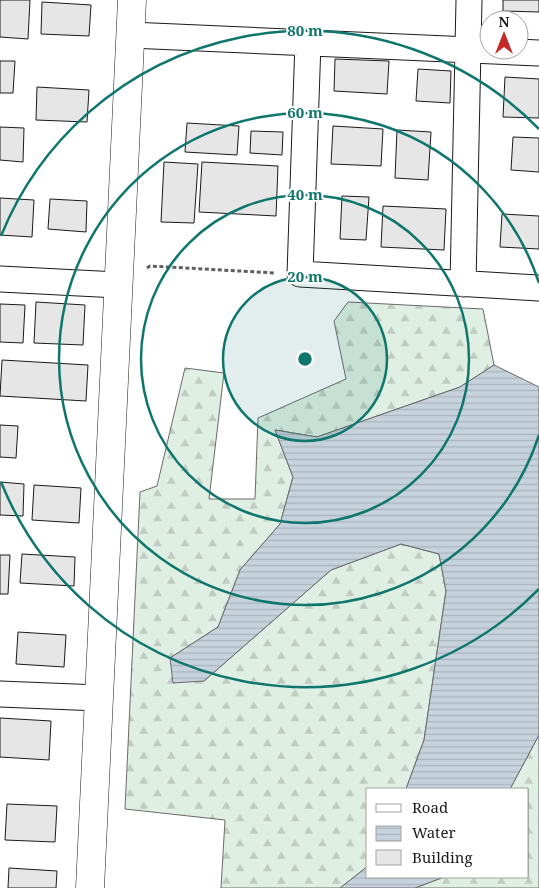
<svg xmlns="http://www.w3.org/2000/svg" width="539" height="888" viewBox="0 0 539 888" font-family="'Noto Serif',serif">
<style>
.forest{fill:url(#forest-firs);stroke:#6a6a6a}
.water{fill:url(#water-rules);stroke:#6a6a6a}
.building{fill:#e6e6e6;stroke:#1a1a1a}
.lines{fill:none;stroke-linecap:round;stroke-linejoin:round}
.minor-casing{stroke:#1a1a1a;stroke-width:27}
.tertiary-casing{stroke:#1a1a1a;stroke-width:29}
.path{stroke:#5f5f5f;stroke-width:3;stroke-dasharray:4 2.5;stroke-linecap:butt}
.minor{stroke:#fff;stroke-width:25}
.tertiary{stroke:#fff;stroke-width:28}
.ring{fill:none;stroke:#0f766e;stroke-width:2.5}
.centre{fill:#0f766e;stroke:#fff;stroke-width:2.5}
.ring-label{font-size:15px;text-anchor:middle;font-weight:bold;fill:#0f766e;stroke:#fff;stroke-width:4;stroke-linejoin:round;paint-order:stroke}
</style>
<defs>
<pattern id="forest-firs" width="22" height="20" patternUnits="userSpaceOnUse" patternTransform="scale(1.25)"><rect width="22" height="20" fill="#e0efe3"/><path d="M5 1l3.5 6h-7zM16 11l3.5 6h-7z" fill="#c0ccc2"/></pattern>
<pattern id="water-rules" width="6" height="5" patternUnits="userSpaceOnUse" patternTransform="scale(1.25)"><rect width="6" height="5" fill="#c6d2dc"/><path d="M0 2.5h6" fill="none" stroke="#aab4bc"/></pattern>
</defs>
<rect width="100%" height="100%" fill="#fff"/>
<path class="forest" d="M348,302l135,7 11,56 -34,22 -143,50 -42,-7 18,47 -13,47 -40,46 -22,57 -48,31 34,23 127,-111 70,-26 38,10 7,37 -22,149 -18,49h-38v77l-28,22h-119l4,-68 -100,-11 15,-317 17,-6 28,-118 39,5 -15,126h46l3,-81 88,-39 -12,-58z
M539,735v153h-124l29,-11h84v-88h-18z"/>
<path class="water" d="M494,365l45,22v348l-29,54h-104l18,-49 22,-149 -7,-37 -38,-10 -70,26 -127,111 -31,2 -3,-25 48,-31 22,-57 40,-46 13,-47 -18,-47 42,7 143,-50z
M368,866v11h76l-29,11h-75z"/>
<path class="building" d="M0,0h30l-2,39 -28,-2z
M503,0h36v12l-36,-1z
M42,2l49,3 -2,31 -48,-2z
M335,59l54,2 -2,33 -53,-3z
M0,61h15l-2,32h-13z
M418,69l33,2 -1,32 -34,-2z
M505,77l34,2v39l-36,-1z
M37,87l52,3 -2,32 -51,-2z
M187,123l52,3 -2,29 -52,-3z
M333,126l50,3 -2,37 -50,-2z
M0,127l24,1 -1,34 -23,-2z
M397,130l34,2 -3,48 -33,-2z
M251,131l32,1 -1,23 -32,-2z
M513,137l26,1v34l-28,-2z
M164,162l34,2 -4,59 -33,-1z
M202,162l76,4 -2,50 -77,-4z
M342,196l27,1 -3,43 -26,-1z
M0,198l34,2 -2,37 -32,-2z
M50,199l37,2 -1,31 -38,-3z
M383,206l63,3 -2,41 -63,-3z
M502,214l37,2v33l-39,-2z
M36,302l49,3 -2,40 -49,-2z
M0,304l25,1 -2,38 -23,-1z
M2,360l86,5 -2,36 -86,-5z
M0,425l18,1 -2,32 -16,-1z
M0,482l24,2 -1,32 -23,-1z
M34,485l47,3 -2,35 -47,-3z
M22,554l53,3 -1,29 -54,-3z
M0,555h10l-2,39h-8z
M18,632l48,3 -2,32 -48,-3z
M0,718l51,3 -2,39 -49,-3z
M7,804l50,2 -2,36 -50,-2z
M9,868l48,3 -1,17h-48z"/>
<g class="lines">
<defs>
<path id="minor" d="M130,35l409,18
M308,42l-8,232 239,14
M0,279l118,6
M463,284l6,-284
M0,694l99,4"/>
<path id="tertiary" d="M90,888l42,-888"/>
</defs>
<use href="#minor" class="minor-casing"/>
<use href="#tertiary" class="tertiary-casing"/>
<path class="path" d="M147,268l3,-2 125,7"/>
<use href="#minor" class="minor"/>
<use href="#tertiary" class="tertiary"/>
</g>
<circle cx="305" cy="359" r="82" fill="#0f766e" fill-opacity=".12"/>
<g class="ring">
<circle cx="305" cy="359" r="82"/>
<circle cx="305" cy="359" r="164"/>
<path d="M539 435A246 246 0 1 1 539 283"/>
<path d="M539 589A328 328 0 0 1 1 482M1 236A328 328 0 0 1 539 129"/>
</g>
<circle cx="305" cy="359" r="8" class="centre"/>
<g class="ring-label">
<text x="305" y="36">80 m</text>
<text x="305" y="118">60 m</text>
<text x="305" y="200">40 m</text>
<text x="305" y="282">20 m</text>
</g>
<rect x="366" y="788" width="162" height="90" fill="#ffffff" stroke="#a3a3a3"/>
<rect x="376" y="804" width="25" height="8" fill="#ffffff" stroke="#a3a3a3"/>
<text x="412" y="813" font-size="15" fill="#1a1a1a">Road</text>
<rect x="376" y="826" width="25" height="15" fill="url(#water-rules)" stroke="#a3a3a3"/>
<text x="412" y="838" font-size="15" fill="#1a1a1a">Water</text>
<rect x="376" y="850" width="25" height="15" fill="#e6e6e6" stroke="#a3a3a3"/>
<text x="412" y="863" font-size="15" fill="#1a1a1a">Building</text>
<g transform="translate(504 35)"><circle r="24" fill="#ffffff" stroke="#a3a3a3"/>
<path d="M0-4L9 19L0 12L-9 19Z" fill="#c62828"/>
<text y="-8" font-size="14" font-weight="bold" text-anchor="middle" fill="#1a1a1a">N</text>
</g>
</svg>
